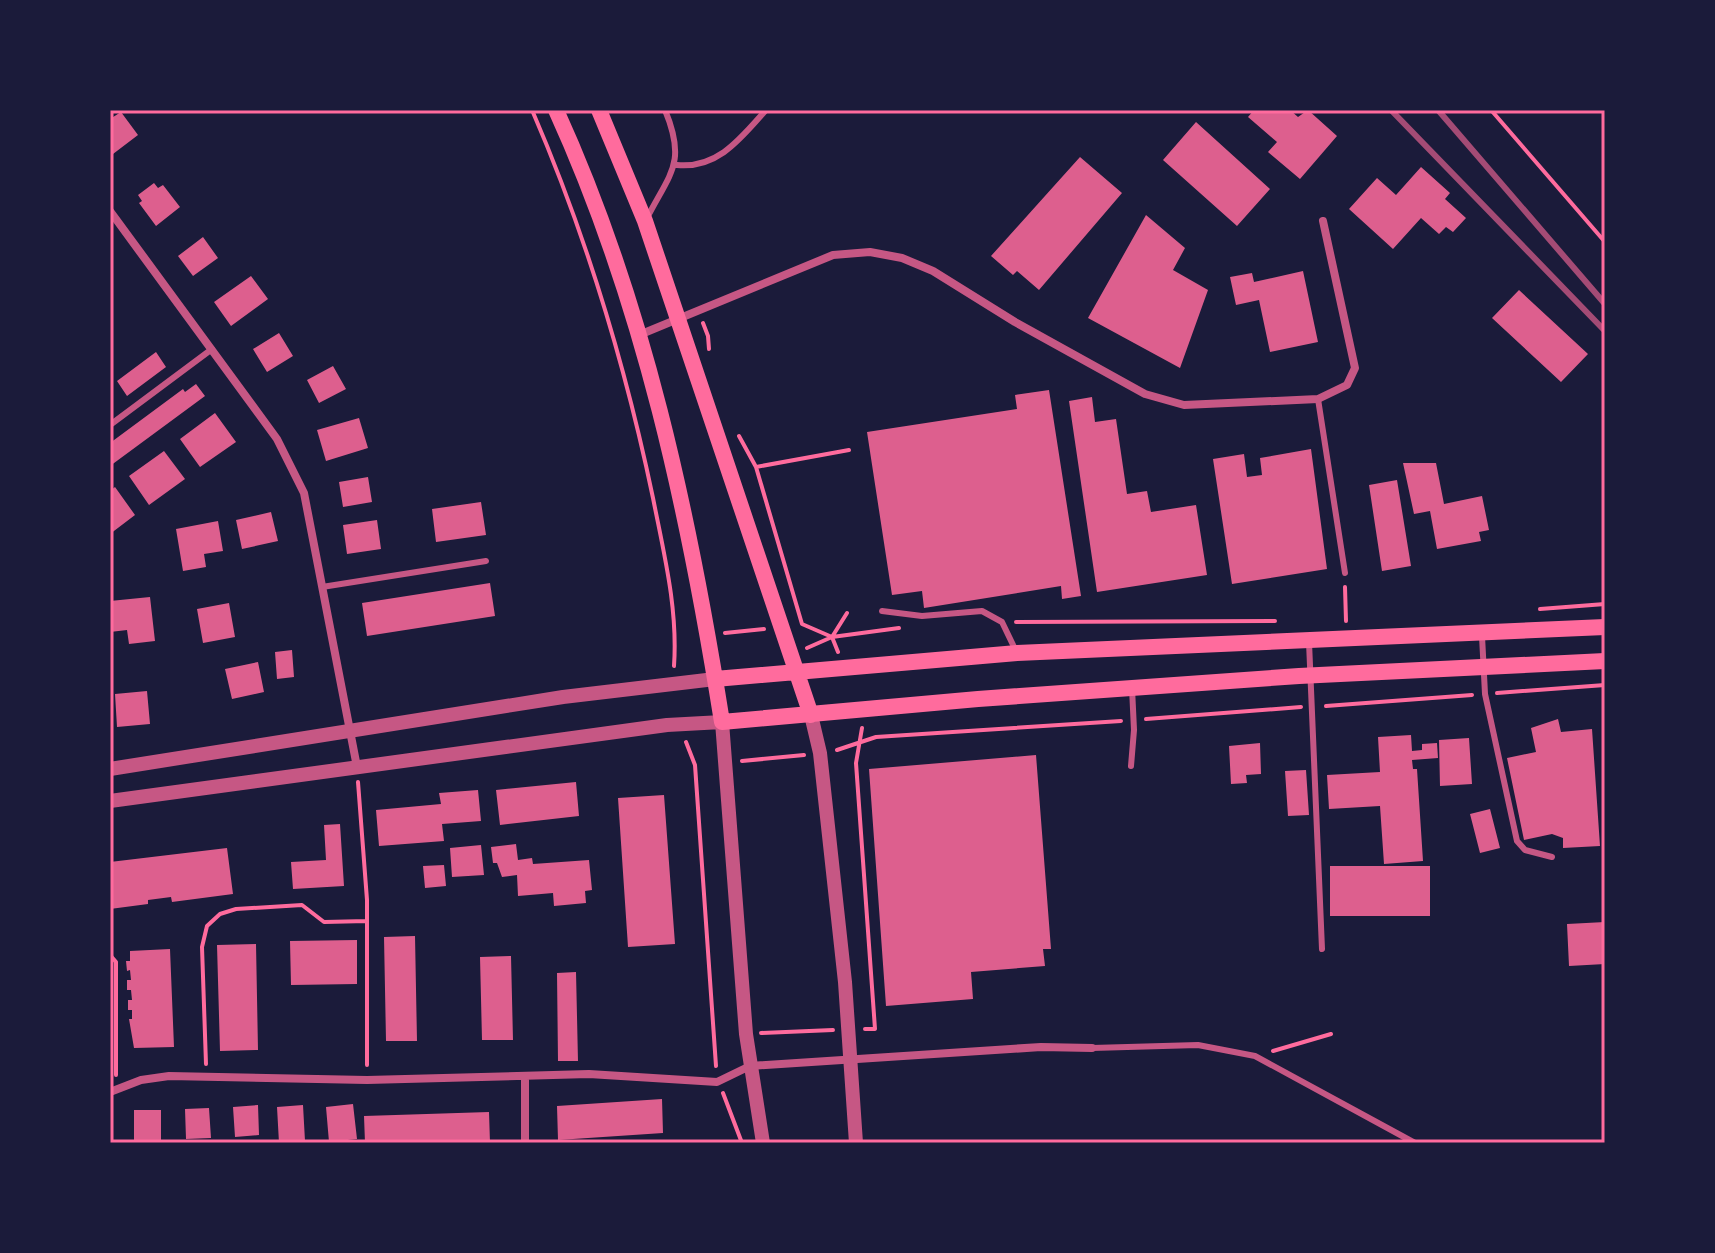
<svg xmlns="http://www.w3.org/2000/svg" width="1715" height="1253" viewBox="0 0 1715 1253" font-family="'Varela Round',sans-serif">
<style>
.building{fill:#dd5f8e}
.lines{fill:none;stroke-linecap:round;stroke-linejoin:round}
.path{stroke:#ff6b9d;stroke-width:4}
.service{stroke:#c65784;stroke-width:6}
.minor{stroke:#c65784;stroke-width:8}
.tertiary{stroke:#c65784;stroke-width:14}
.secondary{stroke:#ff6b9d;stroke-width:16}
.rail{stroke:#a44b75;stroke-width:6}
.neatline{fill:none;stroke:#ff6b9d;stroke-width:3}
</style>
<rect width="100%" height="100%" fill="#1b1b3a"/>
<path class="building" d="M1254,110h36l8,7 10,-7 29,26 -37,43 -32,-27 9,-10 -29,-25z
M121,112l17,23 -25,19 -3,-35z
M1196,122l74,67 -33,37 -74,-66z
M1080,157l42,36 -83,97 -22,-19 -4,4 -22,-19z
M1421,167l29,26 -5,6 21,19 -13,14 -7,-5 -7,7 -18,-16 -28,31 -44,-40 28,-31 19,17z
M154,183l4,5 5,-3 17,22 -24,19 -17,-23 3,-2 -4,-6z
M1146,215l39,33 -12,22 35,20 -28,78 -92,-50z
M203,237l15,21 -25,18 -15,-20z
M1303,271l15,71 -48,10 -11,-52 -23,5 -6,-28 22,-4 2,9z
M251,276l17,23 -37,27 -17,-24z
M1519,290l69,64 -27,28 -69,-64z
M279,333l14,23 -26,16 -14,-23z
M156,352l10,15 -39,29 -10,-15z
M333,366l13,23 -27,14 -12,-23z
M196,384l9,12 -95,70v-23l73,-54 2,3z
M1049,390l32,206 -19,3 -1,-13 -137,22 -2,-17 -30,4 -25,-163 150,-23 -2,-14z
M1092,397l3,25 21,-3 11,75 20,-3 4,21 45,-7 11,70 -110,17 -28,-191z
M215,413l21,29 -36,25 -20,-28z
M359,418l9,30 -42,13 -9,-31z
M1311,449l16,120 -95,15 -19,-125 31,-5 3,23 15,-2 -2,-17z
M164,451l21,28 -36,26 -20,-29z
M1403,463h33l8,41 38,-8 7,34 -10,2 2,9 -44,8 -7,-38 -16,3z
M368,477l4,25 -29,5 -4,-25z
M1397,480l14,86 -29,5 -13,-86z
M115,487l20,28 -25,19v-43z
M481,502l5,33 -50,7 -4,-33z
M271,512l7,29 -36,8 -6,-29z
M377,520l4,29 -34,5 -4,-29z
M218,521l5,30 -19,3 2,13 -23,4 -7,-42z
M490,583l5,33 -128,20 -5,-33z
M150,597l5,44 -26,3 -2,-14 -17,2v-31z
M229,603l6,34 -32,6 -6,-34z
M292,650l2,27 -17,2 -2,-27z
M258,662l6,30 -32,7 -7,-30z
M147,691l3,33 -33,3 -2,-33z
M1558,719l3,13 31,-3 8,117 -37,2v-10l-11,-4 -28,6 -17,-82 29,-6 -5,-24z
M1411,735l1,16 10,-1v-6l15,-1 1,15 -26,2 1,9h4l6,92 -39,3 -4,-58 -51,3 -2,-34 53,-3 -2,-35z
M1469,738l3,46 -32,2 -1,-46z
M1260,743l1,31 -15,1 1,8 -16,1 -2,-38z
M1036,755l15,194h-8l2,17 -74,6 2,27 -87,7 -17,-237z
M1306,770l3,45 -21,1 -3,-45z
M576,782l3,34 -79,9 -4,-35z
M478,790l3,31 -39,3 2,17 -65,5 -3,-36 65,-6 -2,-11z
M664,795l11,149 -47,3 -10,-149z
M1490,809l10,39 -20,5 -10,-39z
M340,824l4,62 -51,3 -2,-27 35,-2 -2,-35z
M516,844l2,16 14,-2 1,6 56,-4 3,30 -7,1 1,12 -32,3 -1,-13 -35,3 -1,-21 -15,2 -5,-14h-4l-2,-16z
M481,845l3,30 -32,2 -2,-29z
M227,848l6,46 -61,8 -1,-5 -23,3v4l-38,5v-47z
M444,865l2,21 -21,2 -2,-22z
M1330,866h100v50h-100z
M1605,922v42l-36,2 -2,-42z
M415,936l2,105h-31l-2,-104z
M357,940v44l-66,1 -1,-44z
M256,944l2,106 -38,1 -3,-106z
M170,949l4,98 -40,1 -5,-29h3v-9h-4v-10h4l-1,-10h-4v-10h4l-1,-10 -3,1 -1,-10h4v-10z
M511,956l2,84h-31l-2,-83z
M576,972l2,89h-20l-1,-88z
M662,1099l1,34 -105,7 -1,-34z
M353,1104l4,35 -28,3 -3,-35z
M258,1105l1,30 -24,2 -2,-30z
M303,1105l2,36 -26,2 -2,-36z
M209,1108l2,30 -25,1 -1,-30z
M134,1110h27v33h-27z
M489,1112l1,31h-125l-1,-27z"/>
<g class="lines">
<path class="path" d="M532,110c54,125 93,254 121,388 11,56 25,111 21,168
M1491,110l114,132
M703,323l5,13 1,13
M739,436l17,31 46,157 30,13 6,15
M756,467l93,-17
M1345,587l1,34
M1540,609l65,-5
M1016,622l259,-1
M725,633l39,-4
M832,637l15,-24
M807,648l25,-11 67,-9
M1497,693l108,-8
M1326,706l146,-11
M1146,719l155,-12
M862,728l-6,35 19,266h-10
M686,742l9,23 21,301
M837,750l39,-13 245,-16
M742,761l62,-6
M358,782l9,118v165
M110,955l6,7v113
M761,1033l72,-3
M1273,1051l58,-17
M206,1064l-4,-117 5,-21 13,-12 16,-5 66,-4 22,17 43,-1
M723,1093l19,50"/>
<path class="service" d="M677,165c41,4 64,-27 89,-55
M647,218c23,-45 40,-55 18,-108
M1318,399l27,174
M110,425l102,-76
M322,587l164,-26
M882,611l40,5 60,-5 20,11 13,27
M1482,636l3,58 32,147 8,9 27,7
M1309,642l13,307
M1131,766l3,-36 -2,-42
M1092,1048l106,-3 57,11 160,87"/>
<path class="minor" d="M110,211l167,228 27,54 53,274
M639,335l194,-80 37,-3 32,6 31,13 82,51 130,72 39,11 134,-6 29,-14 8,-17 -32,-147
M110,1092l31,-12 28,-4 198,4 222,-6 128,8 33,-16 291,-19 51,1
M525,1143v-66"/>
<path class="tertiary" d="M811,715l9,38 25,229 11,161
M110,769l453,-72 152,-18
M110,801l557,-76 55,-3 24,312 17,109"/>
<path class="secondary" d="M556,110c88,193 133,404 166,612l256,-23 321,-23 306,-15
M599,110l46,111 166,494
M715,679l302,-26 588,-26"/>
<path class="rail" d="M1391,110l214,221
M1438,110l167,194"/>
</g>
<rect width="1715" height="1253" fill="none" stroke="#1b1b3a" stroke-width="224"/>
<rect x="112" y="112" width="1491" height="1029" class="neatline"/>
</svg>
